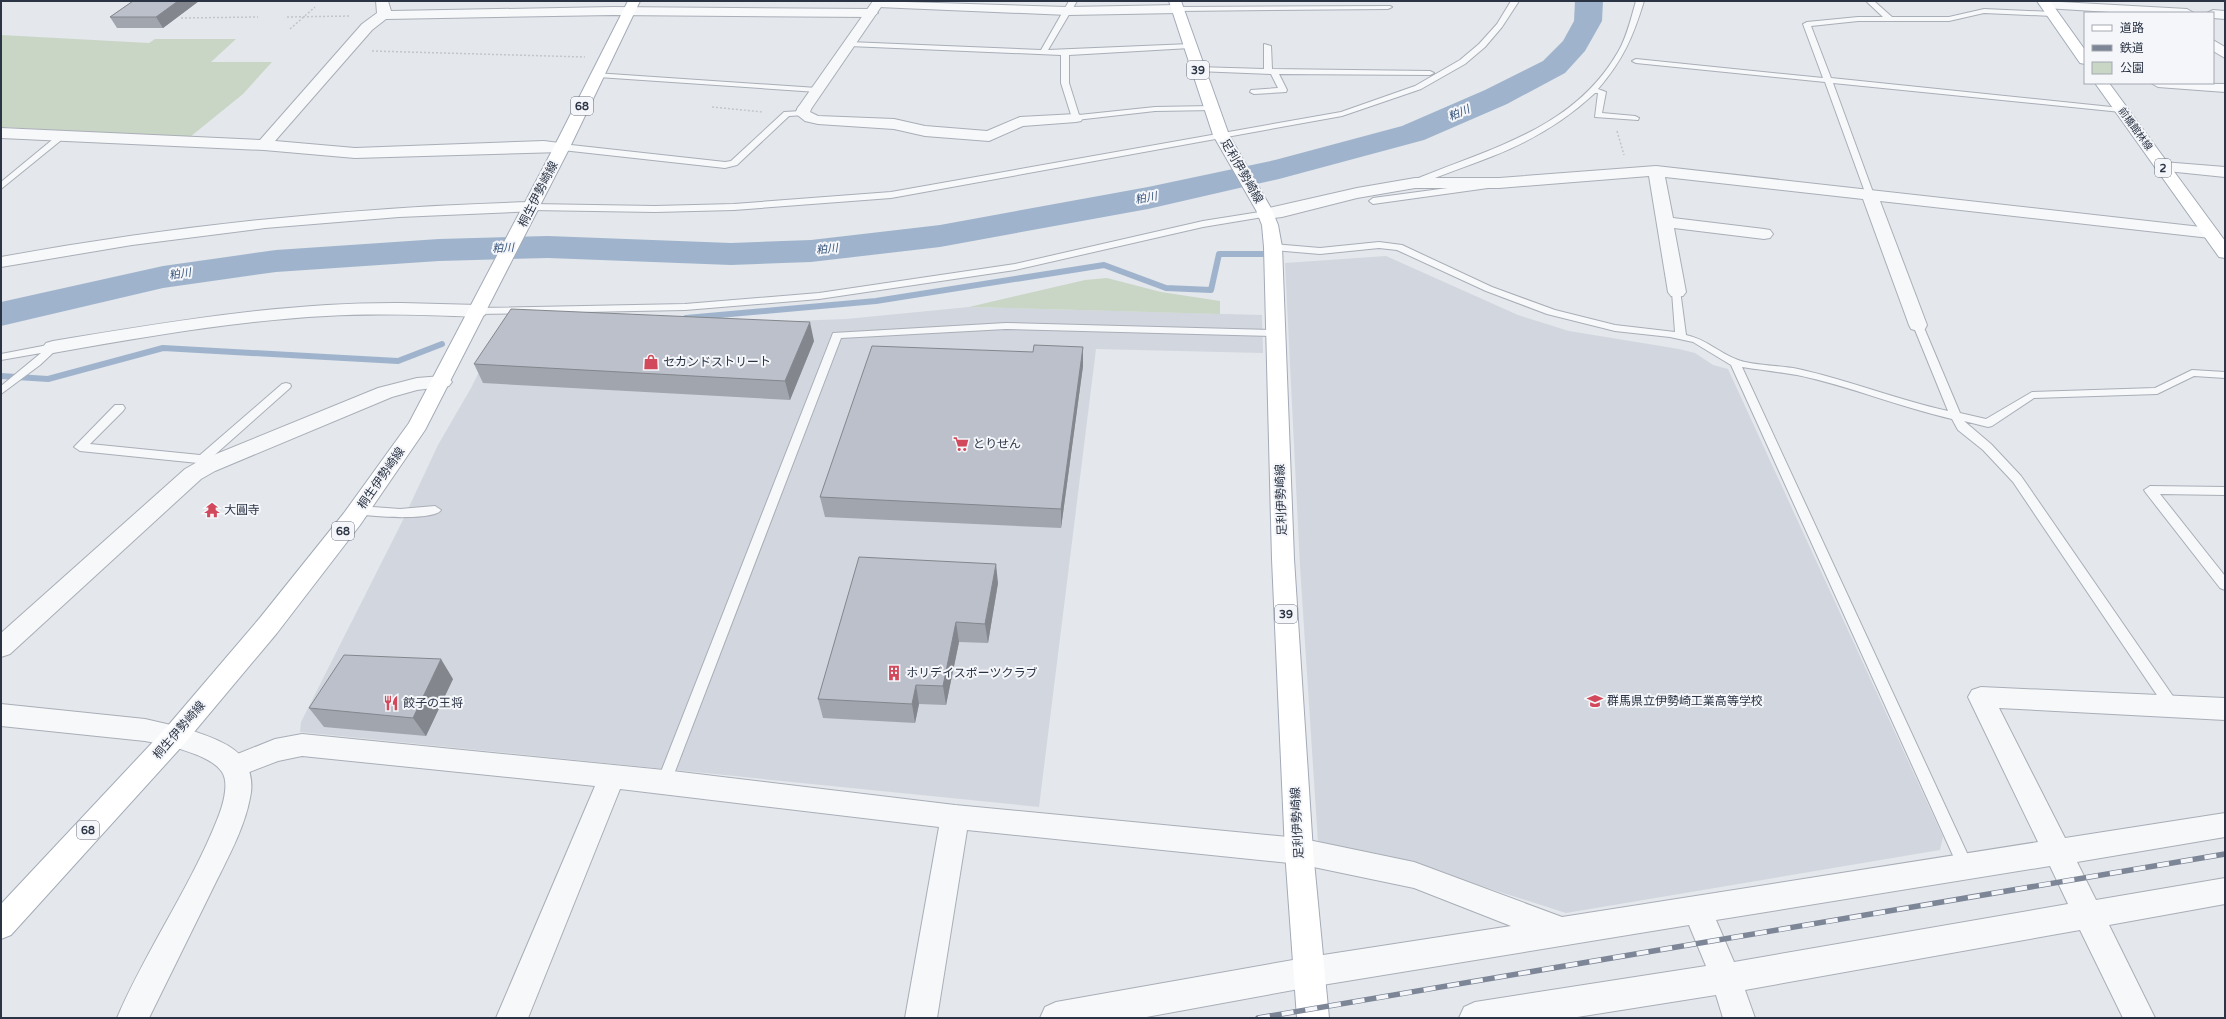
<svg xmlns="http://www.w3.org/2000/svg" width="2226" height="1019" viewBox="0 0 2226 1019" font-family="'Varela Round','Noto Sans JP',sans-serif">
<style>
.built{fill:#d2d6de}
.green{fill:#c9d6c5}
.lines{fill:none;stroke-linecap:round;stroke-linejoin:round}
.stream{stroke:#9fb4cc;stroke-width:6}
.river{fill:#9fb4cc;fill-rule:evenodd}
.service-casing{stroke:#a9aeb7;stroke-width:2}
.minor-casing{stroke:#a9aeb7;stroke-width:2}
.tertiary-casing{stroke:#a9aeb7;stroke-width:2}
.primary-casing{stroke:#a3abb8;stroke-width:2}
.path{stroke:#c2c5cb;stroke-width:1.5;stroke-dasharray:2 2;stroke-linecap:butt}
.service{fill:#f7f8fa;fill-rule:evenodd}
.minor{fill:#f7f8fa;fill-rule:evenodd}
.tertiary{fill:#f7f8fa;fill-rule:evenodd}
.primary{fill:#fff;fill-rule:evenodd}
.rail-casing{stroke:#7d8696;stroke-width:5.5}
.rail{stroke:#f4f6f9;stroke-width:4;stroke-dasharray:12;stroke-linecap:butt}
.wall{fill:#a1a5ae}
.shaded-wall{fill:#83868d}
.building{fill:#bbc0ca;stroke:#83868d}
.labels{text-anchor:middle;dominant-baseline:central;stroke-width:4;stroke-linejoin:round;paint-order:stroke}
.far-street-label{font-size:10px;fill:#2b3445;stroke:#f4f6f9}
.shield{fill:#f4f6f9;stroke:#676e7b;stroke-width:1}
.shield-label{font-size:11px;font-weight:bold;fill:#2b3445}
.far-water-label{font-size:11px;font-style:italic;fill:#34527a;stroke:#f4f6f9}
.street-label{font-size:12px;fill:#2b3445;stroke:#f4f6f9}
.poi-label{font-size:12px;fill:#2b3445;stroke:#f4f6f9;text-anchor:start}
</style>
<rect width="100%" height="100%" fill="#e4e7ec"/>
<path class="built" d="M1386,256l132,59 51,16 110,18 16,4 18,12 15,4 215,468 -3,13 -374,63 -160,-51 -88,-20 -18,-276 -15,-303z
M969,307l293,8 1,38 -167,-4 -57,458 -739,-75 1,-10 100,-198 37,-79 33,-57 34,-68 216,4 125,-5z"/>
<path class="green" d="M1,35l148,8 6,-4h81l-25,23h61l-29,32 -53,43 -189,-10z
M1107,278l54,14 59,9v13l-251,-7 116,-27z"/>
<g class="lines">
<path class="stream" d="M686,318l190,-17 228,-36 62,23 45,2 8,-36h45
M1,376l47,3 115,-31 235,13 44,-17"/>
<path class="river" d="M1575,1h28l-1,20 -17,30 -20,22 -58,31 -83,36 -145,39 -131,30 -208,38 -129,15 -80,3 -183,-7 -109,3 -163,11 -113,16 -162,38v-24l162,-36 113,-16 163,-11 109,-3 183,7 80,-3 129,-15 208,-38 127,-27 127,-34 83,-36 58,-29 20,-20 11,-20z"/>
<defs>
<path id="service" d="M1069,1h8l-29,49 142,-6 4,2 -4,2 -121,7v28l10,32 76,-8 56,-1h3v4l-59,1 -79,9 -4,-2 -11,-35v-28l-212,-9 -4,-2 4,-2 192,8z
M1511,1h8l-17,26 -17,20 -20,17 -44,25 -79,27 -451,82 -157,12 -79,2 -124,-2 -5,-3 5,-3 124,2 79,-2 157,-12 450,-80 74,-26 45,-26 19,-16 18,-20z
M1636,1h8c-11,36 -21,59 -46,88l8,3 -4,21 33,3 4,2 -1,2 -43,-3 3,-24h-3c-30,28 -64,48 -102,63 -25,10 -50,18 -75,29h-6v-4l9,-4c74,-30 154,-50 197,-125 9,-15 13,-34 18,-51z
M1866,1h8l18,16h57l35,-8 68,3 4,2 -4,2 -68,-3 -35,8h-91l-47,5 20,52 290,30 4,2 -4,2 -288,-29 41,112 -4,3 -4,-3 -41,-113 -189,-19 -4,-2 4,-2 187,19 -20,-54 4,-2 51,-5h25z
M1390,6l2,1 -4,2 -210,2 -4,-2 4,-2z
M1264,44l7,2 1,23 158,2 4,2 -4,2 -151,-1 8,16 -1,2 -32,2 -4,-2 1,-2 27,-2 -7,-14 -74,-3 -4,-2 4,-2 67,2z
M595,73l222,15 4,2 -4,2 -219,-15 -4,-2z
M802,111l4,2 -1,2 -16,1 -52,49 -12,3 -163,-18 -4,-3 4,-3 163,18 6,-1 53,-49z
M58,135l7,2 -64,52v-7z
M1485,183l4,3 -1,2 -115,16 -4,-3 4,-3z
M1266,211l5,3 -2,2 -66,11 -188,43 -196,29 -134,11 -207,4 -5,-3 5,-3 207,-4 134,-11 196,-29 188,-43z
M1379,242l23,3 90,42 63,23 60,15 60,7 -3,-40 2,-2h6l6,45c20,4 33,18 52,25 17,6 41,5 60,9 51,11 99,31 150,42l-35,-86 1,-2h8l38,90 26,6 46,-27 123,-4 37,-18 33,2v6l-31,-2 -37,18 -123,4 -42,28 -4,1 -24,-6 27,23 30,32 156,226 2,4 -2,4 -5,2 -5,-2 -154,-228 -30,-32 -25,-20 -6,-11c-53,-12 -102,-33 -155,-44 -18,-3 -36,-5 -55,-8l231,499 -3,5 -5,2 -5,-2 -229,-506 -38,-23 -23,-5 -55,-6 -68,-17 -61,-23 -89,-41 -18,-2 -59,6 -47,-4 -5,-3 5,-3 47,4z
M1006,323l270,7 5,3 -5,3 -270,-7 -165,9 -170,444 -2,4 -5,2 -5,-2 -2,-4 176,-449z
M53,344l5,3 -1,2 -17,16 -39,29v-8l40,-33 -40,7v-6z
M286,383l4,1 1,2 -1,2 -81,72 4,6 -2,3h-8l-5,-6 -118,-12 -6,-4 41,-42h8l2,3 -2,3 -33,33 110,11 82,-71z
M2150,486l75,1v8l-65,-1 65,82v14l-5,-2 -74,-95 -2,-3z
M359,506l41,3 35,-3 6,4c-6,11 -74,7 -86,3l-2,-3z"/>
<path id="minor" d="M376,1h12l3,10 222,-4 258,2 7,4 -7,4 -258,-2 -227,4 -14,11 -97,111 80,7 189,-7 23,3 3,3 -3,3 -5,2 -207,6 -91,-8 -263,-12v-10l259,12 102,-116 15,-11z
M873,1l195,6 110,-2 6,4 -6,4 -110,2 -190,-8 -5,-1 -1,-3z
M2042,1l145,8 7,4h-68l-81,-5 -6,-4z
M2213,10l12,1v8l-12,-1v-5h-6z
M2213,40l12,7v11l-12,-7z
M804,105l5,1 2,3 -1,3 8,4 76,3 31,7 62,5 33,-14 56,-3 5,1 2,3 -2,3 -5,1 -53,4 -34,15 -64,-5 -31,-7 -76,-5 -13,-3 -10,-8 4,-7z
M2163,162l62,5v10l-68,-7 -2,-3 2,-3z
M1656,166l554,62 6,1 3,4 -3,4 -6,1 -330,-37 47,124 -2,4 -7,2 -7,-2 -2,-4 -46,-126 -198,-22 8,41 91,11 6,1 3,4 -3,4 -6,1 -90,-11 12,64 -3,4 -6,1 -6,-1 -3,-4 -19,-116 -150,12h-84l-58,10 -75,19 -16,2 -6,-1 -2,-4 2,-4 97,-22 58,-10h84z
M531,202l6,1 2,4 -2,4 -138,6 -134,11 -133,17 -131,22v-10c176,-32 352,-50 530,-55z
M402,303l76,2 7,2 2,4 -2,4 -7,2c-51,-2 -101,-4 -152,-1 -92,5 -182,21 -273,37l-7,-2 -3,-4 3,-4 7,-2c116,-19 231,-39 349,-38z
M442,376l7,2 3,4 -3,4 -32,4 -25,7 -177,74 -14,8 -191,175 -9,3v-24l184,-164 14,-8 179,-73 39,-10z
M1981,687l244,11v22l-226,-12 66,130 160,-25v24l-148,25 19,38 129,-22v26l-116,21 46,93h-32l-43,-88 -335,60 10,28h-32l-7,-23 -145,23h-112l5,-11 11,-5 231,-36 -17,-41 -379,62 -169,31h-101l5,-11 11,-5 254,-45 201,-31 -97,-38 -115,-24 -332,-34 -30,188h-32l34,-191 -319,-38 -92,229h-32l99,-232 -293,-30 -24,5 -44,17 -9,-3 -4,-8 4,-8 50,-20 27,-5 362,36 291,35 344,33 115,24 148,55 476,-75 -70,-145 4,-7zM2050,866l18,38 -334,58 -18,-42z
M1,704l144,15 39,9 4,8 -4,8 -9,3 -30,-6 -144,-15z"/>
<path id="tertiary" d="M873,1h12l-76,111h-10l-2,-3z
M2151,83l74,1v8l-67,-5z
M175,725c20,7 57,16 69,35 7,11 9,25 6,38 -6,32 -24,63 -38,92 -21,43 -42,85 -63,128h-32c29,-68 73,-130 100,-198 5,-12 13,-36 5,-48 -11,-16 -39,-21 -56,-28l-4,-8 4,-8z"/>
<path id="primary" d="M628,1h12l-70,146 -145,283 -65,95 -83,108 -93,111 -173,191 -10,4v-35l165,-176 93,-109 85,-106 65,-90 145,-276z
M1169,1h12l48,134 43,75 6,15 4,22 12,312 19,292 16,167h-32l-12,-167 -13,-292 -8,-312 -2,-22 -6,-15 -43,-75z
M2037,1h13l35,49v14l-5,-1z
M2095,83h14l116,158v17l-6,-1z"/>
</defs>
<use href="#service" class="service-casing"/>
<use href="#minor" class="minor-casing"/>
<use href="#tertiary" class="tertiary-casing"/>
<use href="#primary" class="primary-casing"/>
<path class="path" d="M287,17l64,-1
M181,18l77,-1
M290,29l25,-22
M372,51l213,6
M712,107l51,5
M1617,131l7,24"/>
<use href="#service" class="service"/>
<use href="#minor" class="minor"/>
<use href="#tertiary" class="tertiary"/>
<use href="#primary" class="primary"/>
<defs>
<path id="rail" d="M1258,1018l967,-164"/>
</defs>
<use href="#rail" class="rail-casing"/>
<use href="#rail" class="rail"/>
</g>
<path class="wall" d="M133,1h66l-36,27h-46l-7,-11z
M814,341l-24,59 -307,-17 -9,-19z
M1083,347v19l-22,162 -236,-11 -5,-20 213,-145z
M998,583l-10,60 -29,-1 -13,63 -27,-1 -4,19 -92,-5 -5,-19z
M453,679l-27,57 -102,-9 -15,-19z"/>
<path class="shaded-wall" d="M178,1h21l-36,27 -7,-11z
M810,322l4,19 -24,59 -5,-19z
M1083,347v19l-22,162v-19z
M996,564l2,19 -10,60 -3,-19z
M956,622l3,20 -13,63 -3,-19z
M441,659l12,20 -27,57 -13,-18z
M916,685l3,19 -4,19 -3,-19z"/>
<path class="building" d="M133,1h45l-22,16h-46z
M511,309l299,13 -25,59 -311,-17z
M1034,345l49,2 -22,162 -241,-12 52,-151 161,6z
M859,557l137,7 -11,60 -29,-2 -13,64 -27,-1 -4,19 -94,-5z
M344,655l97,4 -28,59 -104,-10z"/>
<defs>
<symbol id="shop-bare" viewBox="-9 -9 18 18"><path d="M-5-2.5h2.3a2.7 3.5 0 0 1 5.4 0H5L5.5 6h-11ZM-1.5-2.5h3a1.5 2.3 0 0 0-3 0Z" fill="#d1495b" stroke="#f4f6f9" stroke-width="2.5" paint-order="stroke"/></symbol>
<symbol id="supermarket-bare" viewBox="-9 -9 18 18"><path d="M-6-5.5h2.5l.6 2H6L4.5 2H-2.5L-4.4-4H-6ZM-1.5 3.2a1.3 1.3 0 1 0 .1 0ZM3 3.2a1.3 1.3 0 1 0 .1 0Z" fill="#d1495b" stroke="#f4f6f9" stroke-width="2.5" paint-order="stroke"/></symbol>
<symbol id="temple-bare" viewBox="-9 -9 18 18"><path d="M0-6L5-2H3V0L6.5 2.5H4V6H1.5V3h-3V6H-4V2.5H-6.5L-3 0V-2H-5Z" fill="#d1495b" stroke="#f4f6f9" stroke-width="2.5" paint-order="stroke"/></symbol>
<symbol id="building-bare" viewBox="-9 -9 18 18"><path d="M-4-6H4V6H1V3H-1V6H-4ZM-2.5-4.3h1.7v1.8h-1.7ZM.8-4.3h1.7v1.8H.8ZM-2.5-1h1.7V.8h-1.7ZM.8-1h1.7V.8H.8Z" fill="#d1495b" stroke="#f4f6f9" stroke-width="2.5" paint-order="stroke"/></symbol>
<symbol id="school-bare" viewBox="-9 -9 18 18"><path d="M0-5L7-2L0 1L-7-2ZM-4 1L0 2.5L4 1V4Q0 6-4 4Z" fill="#d1495b" stroke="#f4f6f9" stroke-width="2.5" paint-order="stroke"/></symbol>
<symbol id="restaurant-bare" viewBox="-9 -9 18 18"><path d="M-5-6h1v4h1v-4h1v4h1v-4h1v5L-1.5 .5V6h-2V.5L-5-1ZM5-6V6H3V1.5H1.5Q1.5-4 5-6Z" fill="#d1495b" stroke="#f4f6f9" stroke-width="2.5" paint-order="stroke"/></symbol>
</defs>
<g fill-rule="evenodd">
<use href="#shop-bare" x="640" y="351" width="22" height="22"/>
<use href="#supermarket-bare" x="950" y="433" width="22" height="22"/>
<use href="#temple-bare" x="201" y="499" width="22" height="22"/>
<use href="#building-bare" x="883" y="662" width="22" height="22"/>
<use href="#school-bare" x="1584" y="690" width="22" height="22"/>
<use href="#restaurant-bare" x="380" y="692" width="22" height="22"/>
</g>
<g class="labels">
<g class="far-street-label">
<text transform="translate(2135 129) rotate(54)">前橋館林線</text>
</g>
<g class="shield">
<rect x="1187" y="61" width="22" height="18" rx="3"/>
<rect x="571" y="97" width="22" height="18" rx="3"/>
<rect x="2155" y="159" width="16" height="18" rx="3"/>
<rect x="332" y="522" width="22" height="18" rx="3"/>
<rect x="1275" y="605" width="22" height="18" rx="3"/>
<rect x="77" y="821" width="22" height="18" rx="3"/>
</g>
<g class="shield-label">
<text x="1198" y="70">39</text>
<text x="582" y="106">68</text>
<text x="2163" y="168">2</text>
<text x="343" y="531">68</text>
<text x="1286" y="614">39</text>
<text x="88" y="830">68</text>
</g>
<g class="far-water-label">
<text transform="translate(1459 113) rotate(-23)">粕川</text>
<text transform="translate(1146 198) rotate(-11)">粕川</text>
<text transform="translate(503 248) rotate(-2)">粕川</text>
<text transform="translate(827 249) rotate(-6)">粕川</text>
<text transform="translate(180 274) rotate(-8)">粕川</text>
</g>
<g class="street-label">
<text transform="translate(1242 171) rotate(60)">足利伊勢崎線</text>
<text transform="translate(538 194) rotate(-63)">桐生伊勢崎線</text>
<text transform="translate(381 478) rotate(-55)">桐生伊勢崎線</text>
<text transform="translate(1281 500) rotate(-92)">足利伊勢崎線</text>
<text transform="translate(179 730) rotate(-49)">桐生伊勢崎線</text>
<text transform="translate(1297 823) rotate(-93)">足利伊勢崎線</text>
</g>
<g class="poi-label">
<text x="663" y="362">セカンドストリート</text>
<text x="973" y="444">とりせん</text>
<text x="224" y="510">大圓寺</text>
<text x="906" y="673">ホリデイスポーツクラブ</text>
<text x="1607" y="701">群馬県立伊勢崎工業高等学校</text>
<text x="403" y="703">餃子の王将</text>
</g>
</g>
<rect width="2226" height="1019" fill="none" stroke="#2b3445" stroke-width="4"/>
<rect x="2084" y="12" width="130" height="72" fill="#f4f6f9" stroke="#a4a8b1"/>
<rect x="2092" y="25" width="20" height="6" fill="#ffffff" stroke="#a4a8b1"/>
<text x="2120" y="32" font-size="12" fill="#2b3445">道路</text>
<rect x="2092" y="45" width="20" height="6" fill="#7d8696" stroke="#a4a8b1"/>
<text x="2120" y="52" font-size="12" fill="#2b3445">鉄道</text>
<rect x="2092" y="62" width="20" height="12" fill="#c9d6c5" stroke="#a4a8b1"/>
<text x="2120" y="72" font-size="12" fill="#2b3445">公園</text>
</svg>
